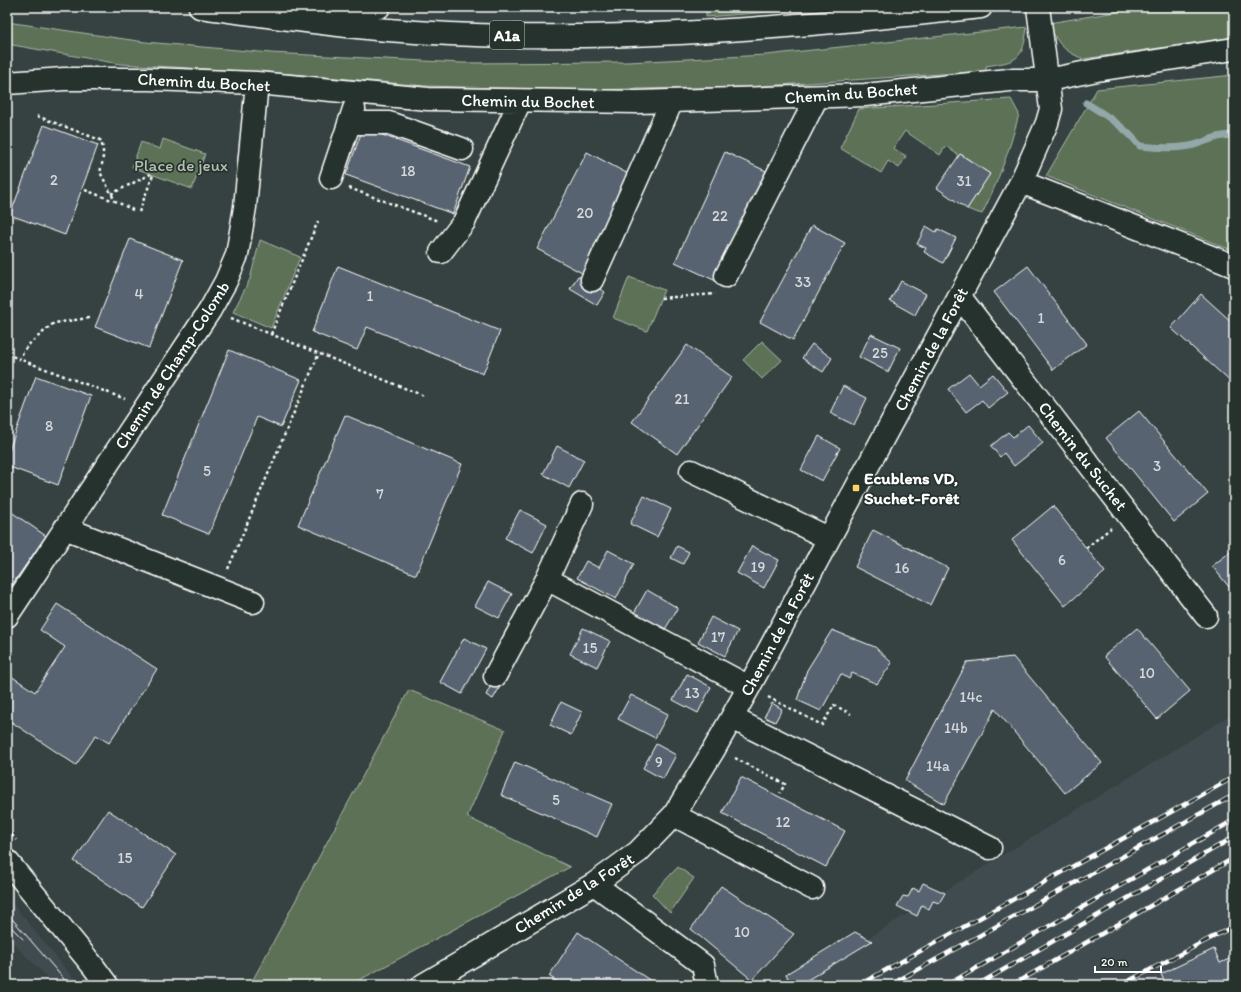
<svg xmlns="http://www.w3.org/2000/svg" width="1241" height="992" viewBox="0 0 1241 992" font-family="Itim,sans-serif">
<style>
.built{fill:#404c4f}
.green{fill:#5b7156;stroke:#adb8aa}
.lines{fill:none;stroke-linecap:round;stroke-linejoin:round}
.stream{stroke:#94a8aa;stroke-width:7}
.building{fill:#586471;stroke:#fff}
.minor-casing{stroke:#fff;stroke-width:25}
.major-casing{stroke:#fff;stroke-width:25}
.highway-casing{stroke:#fff;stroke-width:25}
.path{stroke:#fff;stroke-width:2.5;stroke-dasharray:3 3;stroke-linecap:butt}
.minor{stroke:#26332d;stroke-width:22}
.major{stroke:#26332d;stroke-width:22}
.highway{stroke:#26332d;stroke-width:22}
.tram{stroke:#fff;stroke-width:1}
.rail-casing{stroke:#fff;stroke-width:4.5}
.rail{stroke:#26332d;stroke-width:3;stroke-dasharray:9;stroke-linecap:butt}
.poi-dot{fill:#ffd166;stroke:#26332d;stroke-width:1.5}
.labels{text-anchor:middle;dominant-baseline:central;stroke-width:3.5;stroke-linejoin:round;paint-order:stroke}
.number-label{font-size:15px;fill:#d5d8dc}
.shield{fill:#26332d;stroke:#bec2c0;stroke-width:1}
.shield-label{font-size:16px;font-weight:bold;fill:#fff}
.street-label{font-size:17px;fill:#fff;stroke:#26332d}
.park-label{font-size:17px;fill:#b5bfb3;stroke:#26332d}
.poi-label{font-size:17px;font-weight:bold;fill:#fff;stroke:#26332d;text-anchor:start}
</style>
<rect width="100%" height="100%" fill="#354241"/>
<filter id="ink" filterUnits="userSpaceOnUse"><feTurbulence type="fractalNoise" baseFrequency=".025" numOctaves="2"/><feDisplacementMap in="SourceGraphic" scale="8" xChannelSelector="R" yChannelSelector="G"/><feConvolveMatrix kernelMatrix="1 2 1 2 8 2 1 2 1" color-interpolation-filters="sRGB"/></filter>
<g filter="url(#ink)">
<path class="built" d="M1234,713v272h-443l131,-80z
M7,897l72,88h-24l-48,-48z"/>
<path class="green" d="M723,7h110l-127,10v-6z
M1146,7h88v30l-151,22c-20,-9 -26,-15 -34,-36z
M7,22l138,20 126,11 191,10 165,-1 139,-7 261,-28c-4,34 -10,34 -41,39v5l-238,16 -171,3 -152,-4 -132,-12 -173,-10 -113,-20z
M1234,75v176l-188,-75 51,-87z
M1011,99l8,15c-9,35 -21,68 -37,100l-15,-5 23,-35 -29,-20 -2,2 -13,-10 -6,9 -35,-24 -12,17 13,8 -7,12 -11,-7 -7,12 -41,-25 19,-39z
M163,139l42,15 -13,35 -60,-22 9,-25 19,7z
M260,240l40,17 -29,71 -38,-16 17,-33z
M629,277l35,13 -17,41 -34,-13z
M762,341l20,19 -20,19 -19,-19z
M409,690l96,40 -38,87 103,50 -220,118h-100z
M678,867l16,11 -24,35 -18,-19z"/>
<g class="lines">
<path class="stream" d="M1086,103c21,13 39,24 54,43 17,2 38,3 54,-1 16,-5 23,-10 40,-10"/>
</g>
<path class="building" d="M44,125l54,20 -33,90 -55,-20z
M363,128l107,39 -17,47 -107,-39z
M587,152l47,25 -50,97 -47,-25z
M725,152l41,19 -50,110 -41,-19z
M960,154l30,20 -23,35 -30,-21z
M812,225l33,18 -52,97 -33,-18z
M926,226l10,6 2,-3 18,9 -13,25 -19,-11 2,-4 -9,-4z
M130,239l53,21 -34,88 -54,-21z
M338,266l162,65 -17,43 -116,-47 -10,23 -45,-18z
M1028,266l59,78 -34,26 -59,-78z
M578,276l27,16 -8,13 -27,-16z
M901,281l25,13 -11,21 -25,-14z
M1201,294l33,30v61l-63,-57z
M871,334l29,14 -12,24 -29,-15z
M812,344l20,14 -9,14 -21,-14z
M687,345l45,32 -55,77 -45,-32z
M229,350l72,30 -20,47 -24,-10 -48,117 -47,-19z
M969,373l10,12 14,-11 15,18 -20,16 -6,-8 -16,12 -18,-23z
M36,376l55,20 -33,89 -51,-19v-10z
M843,386l24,12 -13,27 -24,-12z
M1139,411l69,83 -34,28 -68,-84z
M345,415l117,49 -46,111 -118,-50z
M1028,425l15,18 -29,23 -10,-13 -4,4 -9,-11 17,-14 5,5z
M819,436l21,12 -18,33 -21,-11z
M557,446l27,14 -15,28 -26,-14z
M644,496l27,13 -14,28 -27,-13z
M1053,506l52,66 -40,34 -53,-66z
M7,509l39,27 -39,56z
M520,510l27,14 -14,29 -28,-15z
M873,530l75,38 -18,37 -75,-38z
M677,546l12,6 -6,12 -12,-6z
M752,546l27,14 -15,28 -27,-15z
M1234,549v44l-22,-27z
M608,550l26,14 -18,35 -39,-21 9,-17 13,7z
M488,582l24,12 -13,24 -24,-12z
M647,590l31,18 -14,23 -30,-18z
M57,604l100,65 -48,74 -13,-8 -20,30 -69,-46 1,-45 27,18 30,-45 -25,-17z
M711,617l27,14 -13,25 -27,-14z
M583,628l27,13 -13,26 -27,-13z
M1137,628l53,63 -33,28 -53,-63z
M832,630l43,17 17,16 -15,21 -25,-11 -3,6 -8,-5 -20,37 -24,-11 10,-30z
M464,638l22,11 -24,45 -22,-12z
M1013,657l89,106 -37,30 -70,-84 -51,95 -39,-23 62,-119z
M687,674l24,13 -13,26 -25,-13z
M494,679l8,4 -9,16 -7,-4z
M631,695l37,19 -13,24 -37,-19z
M561,702l21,10 -11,23 -21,-10z
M772,703l10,6 -7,13 -11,-5z
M656,744l20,11 -13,24 -20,-11z
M515,762l97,42 -15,33 -96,-42z
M741,777l104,54 -19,36 -104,-54z
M108,810l68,45 -34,52 -68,-46z
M923,883l22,10 -6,10 -6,-2 -4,8 -7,-4 -5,11 -20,-10 6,-10 5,1 5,-9 6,3z
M721,886l73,48 -42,46 -61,-51z
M578,932l37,25 42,28h-95l-13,-9z
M855,932l17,9 -73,44h-22l11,-7 -2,-4z
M1214,949l6,14 14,-6v28h-68l-5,-11z"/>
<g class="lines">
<defs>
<path id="minor" d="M7,83l57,-4h85l108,4 171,16 209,3 228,-7 144,-15h39l49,-10 137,-21
M349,123h40l73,26
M331,178l23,-69
M1021,182l213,84
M441,252l23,-30 56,-121
M726,276l91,-179
M592,280l80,-179
M960,297l246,319
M691,471l137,67
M65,528l188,74
M547,579l35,-75
M7,616l203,-306 16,-29 11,-26 8,-48 12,-124
M495,676l52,-97 202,108
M732,718l258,130
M674,815l138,73
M594,884l109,81 4,20
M423,985l171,-101 44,-32 36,-37 39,-64 36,-64 272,-505 26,-59 4,-14 -13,-102"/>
<path id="major" d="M7,861l86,105 14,19"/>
<path id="highway" d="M200,7c62,8 125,18 188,23 197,16 396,-1 593,-23
M331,7h48"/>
</defs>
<use href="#minor" class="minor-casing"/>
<use href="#major" class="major-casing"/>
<use href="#highway" class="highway-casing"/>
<path class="path" d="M37,116l63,24c5,8 3,23 0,32l15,29 20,10
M349,188l89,33
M85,190l29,11
M111,194l40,-20
M139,212l14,-37
M661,298l54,-4
M89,318l-35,5 -27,23 -8,13 106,40
M231,318l193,78
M271,334l47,-113
M7,354l12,5
M1086,548l25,-20
M228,569l91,-216
M768,697l54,28 12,-20 17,9
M735,758l50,26 -5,9
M7,829l5,6
M7,839l5,-4 4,5"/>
<use href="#minor" class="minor"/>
<use href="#major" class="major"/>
<use href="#highway" class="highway"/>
<path class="tram" d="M7,913l62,72
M7,923l16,16"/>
<defs>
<path id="rail" d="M1232,949l2,-1
M859,985l375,-208
M890,985l344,-190
M947,985l287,-165
M977,985l257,-148
M1012,985l222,-127
M1121,985l113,-59"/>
</defs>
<use href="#rail" class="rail-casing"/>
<use href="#rail" class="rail"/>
</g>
</g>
<rect class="poi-dot" x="852" y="484" width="8" height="8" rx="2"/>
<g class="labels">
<g class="number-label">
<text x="408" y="171">18</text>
<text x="54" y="180">2</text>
<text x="964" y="181">31</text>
<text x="585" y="213">20</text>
<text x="720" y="216">22</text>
<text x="803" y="282">33</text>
<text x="139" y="294">4</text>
<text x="370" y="296">1</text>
<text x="1041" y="318">1</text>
<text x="880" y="353">25</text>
<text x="682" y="399">21</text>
<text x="49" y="426">8</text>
<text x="1157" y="466">3</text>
<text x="207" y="471">5</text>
<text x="380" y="494">7</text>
<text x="1062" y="560">6</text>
<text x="758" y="567">19</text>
<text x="902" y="568">16</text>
<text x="718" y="637">17</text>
<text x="590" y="648">15</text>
<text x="1147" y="673">10</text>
<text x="692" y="693">13</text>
<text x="971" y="697">14c</text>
<text x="956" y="728">14b</text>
<text x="659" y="762">9</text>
<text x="938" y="766">14a</text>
<text x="556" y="800">5</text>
<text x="783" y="822">12</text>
<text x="125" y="858">15</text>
<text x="742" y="932">10</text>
</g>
<rect class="shield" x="490" y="21" width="34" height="28" rx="3"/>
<g class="shield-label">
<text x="507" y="35">A1a</text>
</g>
<g class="street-label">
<text transform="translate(204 82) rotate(3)">Chemin du Bochet</text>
<text transform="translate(851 93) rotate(-4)">Chemin du Bochet</text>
<text transform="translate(528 101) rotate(1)">Chemin du Bochet</text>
<text transform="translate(931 349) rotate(-62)">Chemin de la Forêt</text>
<text transform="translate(172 365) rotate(-57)">Chemin de Champ-Colomb</text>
<text transform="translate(1083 456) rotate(52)">Chemin du Suchet</text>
<text transform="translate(777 634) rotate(-62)">Chemin de la Forêt</text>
<text transform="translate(574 893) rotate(-32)">Chemin de la Forêt</text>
</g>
<g class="park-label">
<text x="181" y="165">Place de jeux</text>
</g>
<g class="poi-label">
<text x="864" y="478">Ecublens VD,<tspan x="864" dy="20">Suchet-Forêt</tspan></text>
</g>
</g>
<rect width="1241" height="992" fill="none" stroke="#26332d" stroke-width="24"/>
<rect x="12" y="12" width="1217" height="968" fill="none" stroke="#fff" stroke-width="1.5" filter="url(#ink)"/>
<path d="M1095 966v6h66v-6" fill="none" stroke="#ffffff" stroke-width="2"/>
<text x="1101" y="966" font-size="12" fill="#ffffff" stroke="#26332d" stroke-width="3" paint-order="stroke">20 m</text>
</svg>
